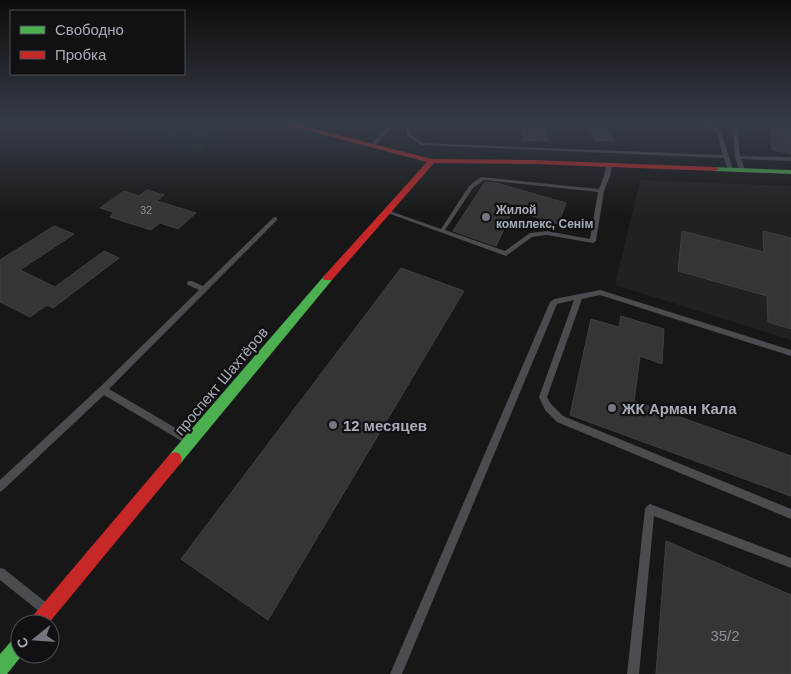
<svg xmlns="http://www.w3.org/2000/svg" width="791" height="674" viewBox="0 0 791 674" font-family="Arial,sans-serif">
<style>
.built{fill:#212123}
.green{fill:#1d241e}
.building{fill:#353536;stroke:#3f4043}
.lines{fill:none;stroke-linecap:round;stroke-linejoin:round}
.lane{fill:#4b4c50;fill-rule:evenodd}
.fast{fill:#4caf50;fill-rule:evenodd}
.jam{fill:#c62828;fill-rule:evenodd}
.poi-dot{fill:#757880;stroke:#111113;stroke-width:2}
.labels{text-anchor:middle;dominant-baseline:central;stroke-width:4.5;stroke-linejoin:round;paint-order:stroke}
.far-number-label{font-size:11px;fill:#8b8f98}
.far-poi-label{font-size:12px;font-weight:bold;fill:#a8adb8;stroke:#111113;text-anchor:start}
.street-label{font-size:15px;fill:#a8adb8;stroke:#111113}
.poi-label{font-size:15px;font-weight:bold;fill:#a8adb8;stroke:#111113;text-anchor:start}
.near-number-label{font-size:15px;fill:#8b8f98}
</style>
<rect width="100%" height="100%" fill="#171717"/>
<path class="built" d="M640,180l151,6v154l-176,-55z"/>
<path class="green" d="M120,123h42l9,2 -22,13 -36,-12z
M180,126l39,12 -23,15 -39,-13z"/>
<path class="building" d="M520,123h23l5,18 -25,-1z
M770,123h21v31l-19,-4z
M588,125l19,1 7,15 -19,-1z
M485,182l11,1 70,20 -8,21 -45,-14 -17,36 -43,-15z
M147,190l17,5 -7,6 39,12 -18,16 -18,-6 -9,7 -41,-13 4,-5 -14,-4 24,-17 15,5z
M54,226l20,8 -54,36 35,17 49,-36 15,7 -66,50 -6,-3 -17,12 -30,-15v-42z
M682,231l82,21 -1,-21 28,7v91l-23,-7 -1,-26 -89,-25z
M401,268l63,23 -196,329 -87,-61z
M621,316l43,13 -2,35 -22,-8 -6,45 157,55v40l-221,-81 21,-96 28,8z
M666,541l125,54v79h-135z"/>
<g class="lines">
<path class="lane" d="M391,123h4l-21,24h-4v-2z
M406,123h4l1,11 12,9 300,12 -7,-24 -21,-8h6l19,6 13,40 -5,1 -4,-12 -302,-13 -15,-9z
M725,123h4l8,6 3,27 51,1v4l-50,-2 4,11 -5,1 -5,-14 -2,-27z
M609,163l3,2 -2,11 -6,15 -8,50 -3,2 -46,-8 -15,2 -26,19 -121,-44 1,-1h4l51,18 28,-43 12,-9 118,12 5,-13 2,-11zM484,180l114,12 -8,47 -43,-8 -17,2 -25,18 -60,-21 28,-42z
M275,217l2,1v2l-168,169 82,48 1,3 -1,3 -3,1 -3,-1 -81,-48 -101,95 -3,2v-12l100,-93 99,-97 -11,-5 -1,-2 1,-2h4l11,5 70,-68z
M600,290l191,60v6l-191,-61 -18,4 -35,98 4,7 12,12 228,93v10l-234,-97 -12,-12 -6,-13 35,-97 -17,4 -155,370h-12l160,-372 4,-3z
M650,504l141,54v10l-137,-52 -15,158h-12l18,-165 2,-3z
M0,568l4,1 44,35 2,4 -2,4 -4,2 -4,-2 -40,-32z"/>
<path class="fast" d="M712,167l79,3v4l-76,-3h-3z
M328,274l4,2 1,2 -1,2 -152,184 -5,2 -5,-2 -2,-5 2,-5 154,-178z
M20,635v19h3l-16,20h-7v-20l14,-16z"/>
<path class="jam" d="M281,123h10l141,36 101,1 182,7 4,2 -4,2 -182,-7 -99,-1 -102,117h-8l-1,-2 1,-2 103,-114 -145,-38z
M175,452l5,2 2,5 -2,5 -132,160h-20l3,-6 139,-164z"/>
</g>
<linearGradient id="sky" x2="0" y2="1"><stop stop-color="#0d0d0d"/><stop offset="0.57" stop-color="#363c47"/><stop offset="1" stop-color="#363c47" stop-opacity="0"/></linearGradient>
<rect width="791" height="217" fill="url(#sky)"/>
<g class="poi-dot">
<circle cx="486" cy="217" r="5"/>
<circle cx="612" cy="408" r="5"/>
<circle cx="333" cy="425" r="5"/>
</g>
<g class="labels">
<g class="far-number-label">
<text x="146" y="210">32</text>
</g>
<g class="far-poi-label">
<text x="496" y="210">Жилой<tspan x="496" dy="14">комплекс, Сенiм</tspan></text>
</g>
<g class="street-label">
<text transform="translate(221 381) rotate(-50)">проспект Шахтёров</text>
</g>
<g class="poi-label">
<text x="622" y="408">ЖК Арман Кала</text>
<text x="343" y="425">12 месяцев</text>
</g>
<g class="near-number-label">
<text x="725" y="635">35/2</text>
</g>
</g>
<rect x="10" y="10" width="175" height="65" fill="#111113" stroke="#4d4f55"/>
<rect x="20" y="26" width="25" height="8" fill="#4caf50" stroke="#4d4f55"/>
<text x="55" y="35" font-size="15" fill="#a8adb8">Свободно</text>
<rect x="20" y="51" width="25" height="8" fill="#c62828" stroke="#4d4f55"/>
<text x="55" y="60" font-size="15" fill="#a8adb8">Пробка</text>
<g transform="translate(35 639) rotate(253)"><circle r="24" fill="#111113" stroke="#4d4f55"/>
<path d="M0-4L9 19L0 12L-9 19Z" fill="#757880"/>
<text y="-8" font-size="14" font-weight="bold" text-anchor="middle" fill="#a8adb8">С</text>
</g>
</svg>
